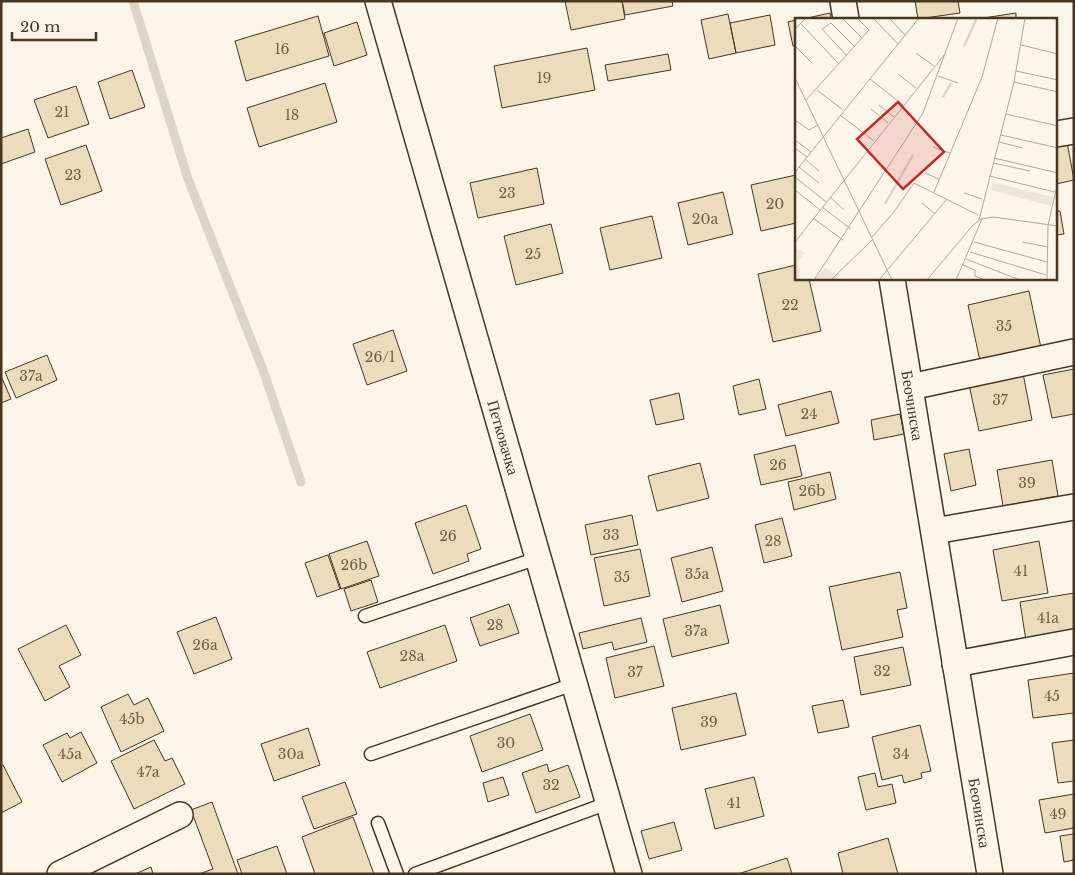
<svg xmlns="http://www.w3.org/2000/svg" width="1075" height="875" viewBox="0 0 1075 875" font-family="'Libre Baskerville',serif">
<style>
.lines{fill:none;stroke-linecap:round;stroke-linejoin:round}
.stream{stroke:#dcd4c6;stroke-width:9}
.building{fill:#ecdcbc;stroke:#4a3520}
.service-casing{stroke:#4a3520;stroke-width:15}
.minor-casing{stroke:#4a3520;stroke-width:28}
.service{stroke:#fbf6e9;stroke-width:12}
.minor{stroke:#fbf6e9;stroke-width:25}
.labels{text-anchor:middle;dominant-baseline:central;stroke-width:4;stroke-linejoin:round;paint-order:stroke}
.number-label{font-size:14px;fill:#725f47}
.street-label{font-size:16px;fill:#4a3520;stroke:#fbf6e9}
.inset-river{fill:none;stroke:#dcd4c6;stroke-width:2.5}
.inset-road{fill:none;stroke:#b4a999;stroke-width:1}
.view{fill:#c62828;fill-opacity:0.15;stroke:#c62828;stroke-width:2.5}
.inset-edge{fill:none;stroke:#4a3520;stroke-width:2.5}
</style>
<rect width="100%" height="100%" fill="#fbf6e9"/>
<g class="lines">
<path class="stream" d="M133,1l55,178 75,191 38,112"/>
</g>
<path class="building" d="M565,1h57l3,18 -54,11z
M622,1h50l1,5 -48,9z
M915,1h43l2,12 -42,6z
M830,13l1,6h-28z
M1016,13v6h-39z
M728,14l8,39 -27,6 -8,-39z
M770,15l5,30 -39,8 -6,-30z
M318,16l11,40 -83,25 -11,-40z
M796,20v26h-3l-5,-24z
M357,22l10,33 -33,11 -10,-33z
M587,48l8,42 -93,18 -8,-42z
M668,54l3,16 -63,11 -3,-16z
M132,70l13,37 -35,12 -12,-37z
M325,83l12,39 -78,25 -12,-39z
M76,86l13,38 -41,14 -14,-38z
M28,129l7,23 -34,12v-26z
M1067,142l7,38 -18,4v-40z
M86,145l16,46 -41,14 -16,-46z
M537,168l7,36 -66,14 -8,-35z
M796,175v48l-35,8 -10,-46z
M723,192l10,42 -45,11 -10,-42z
M1056,211h4l4,23 -8,1z
M652,216l10,42 -52,12 -10,-42z
M551,224l12,49 -47,12 -12,-49z
M796,265v14h13l12,52 -48,11 -15,-68z
M1029,291l12,57 -61,13 -12,-56z
M393,330l14,41 -40,14 -14,-41z
M47,355l10,25 -41,18 -11,-26z
M1022,368l10,52 -53,11 -11,-51z
M1074,369v45l-22,4 -9,-43z
M1,376l10,23 -10,4z
M759,379l7,30 -27,6 -6,-29z
M831,391l8,32 -53,13 -8,-31z
M679,393l5,26 -28,6 -6,-25z
M900,414l4,20 -30,6 -3,-20z
M795,445l7,31 -41,9 -7,-30z
M969,449l7,36 -25,6 -7,-37z
M1052,460l6,36 -55,10 -6,-36z
M700,463l9,35 -52,13 -9,-35z
M830,472l6,27 -42,11 -6,-28z
M466,505l15,44 -14,5 2,7 -36,13 -18,-51z
M632,515l6,30 -47,10 -6,-30z
M782,518l10,38 -28,7 -9,-38z
M367,541l12,35 -38,13 -12,-35z
M1039,541l9,52 -46,8 -9,-51z
M712,547l11,44 -41,11 -11,-44z
M640,549l10,47 -46,10 -10,-48z
M328,555l12,34 -23,8 -12,-34z
M900,572l7,36 -10,2 6,27 -61,13 -13,-63z
M371,580l7,22 -27,9 -7,-22z
M1074,593v40l-48,8 -6,-39z
M509,604l10,29 -39,13 -10,-28z
M720,605l9,38 -57,14 -9,-38z
M216,617l16,42 -38,15 -17,-42z
M641,618l6,24 -33,8 -2,-8 -29,7 -4,-16z
M66,625l15,30 -22,11 11,21 -25,14 -27,-52z
M445,625l12,36 -77,27 -13,-36z
M654,646l10,40 -49,12 -9,-40z
M903,647l8,38 -50,10 -7,-38z
M1074,673v40l-41,5 -5,-38z
M736,693l10,42 -65,15 -9,-42z
M128,694l6,11 14,-7 16,33 -43,21 -20,-45z
M843,700l6,27 -31,6 -6,-27z
M530,714l13,36 -61,22 -12,-36z
M920,725l11,46 -10,2 1,5 -18,5 -2,-8 -20,5 -10,-43z
M308,728l12,37 -46,16 -13,-37z
M81,732l16,31 -35,19 -19,-37 24,-12 3,5z
M154,740l11,21 7,-3 13,26 -51,25 -23,-48z
M1074,740v41l-16,2 -6,-40z
M547,764l2,8 19,-7 12,32 -44,16 -14,-40z
M3,765l19,37 -21,11v-47z
M875,773l3,14 14,-3 4,19 -30,7 -8,-33z
M503,777l6,18 -21,7 -5,-19z
M754,777l10,39 -49,13 -10,-40z
M345,782l12,32 -43,15 -12,-32z
M1074,794v34l-29,5 -6,-33z
M212,802l26,72h-39l14,-5 -22,-59z
M353,817l21,57h-59l-13,-37z
M674,822l8,28 -33,9 -8,-28z
M1074,834v26l-10,2 -4,-26z
M888,838l10,36h-55l-5,-21z
M277,846l10,28h-45l-5,-14z
M787,858l5,16h-54z
M151,867l2,7h-18z"/>
<g class="lines">
<defs>
<path id="service" d="M365,616l173,-58
M371,754l203,-70
M378,823l19,51
M415,874l193,-71"/>
<g id="minor">
<path id="s1" d="M378,1l251,873"/>
<path d="M843,1l3,18"/>
<path d="M1056,134l18,-3"/>
<path id="s2" d="M892,279l98,595"/>
<path d="M910,387l164,-35"/>
<path d="M934,531l140,-24"/>
<path d="M955,664l119,-22"/>
<path d="M60,874l120,-59"/>
</g>
</defs>
<use href="#service" class="service-casing"/>
<use href="#minor" class="minor-casing"/>
<use href="#service" class="service"/>
<use href="#minor" class="minor"/>
</g>
<g class="labels">
<g class="number-label">
<text x="282" y="49">16</text>
<text x="544" y="78">19</text>
<text x="62" y="112">21</text>
<text x="292" y="115">18</text>
<text x="73" y="175">23</text>
<text x="507" y="193">23</text>
<text x="775" y="204">20</text>
<text x="705" y="219">20a</text>
<text x="533" y="254">25</text>
<text x="790" y="305">22</text>
<text x="1004" y="326">35</text>
<text x="380" y="357">26/1</text>
<text x="31" y="376">37a</text>
<text x="1000" y="400">37</text>
<text x="809" y="414">24</text>
<text x="778" y="465">26</text>
<text x="1027" y="483">39</text>
<text x="812" y="491">26b</text>
<text x="611" y="535">33</text>
<text x="448" y="536">26</text>
<text x="773" y="541">28</text>
<text x="354" y="565">26b</text>
<text x="1021" y="571">41</text>
<text x="697" y="574">35a</text>
<text x="622" y="577">35</text>
<text x="1048" y="618">41a</text>
<text x="495" y="625">28</text>
<text x="696" y="631">37a</text>
<text x="205" y="645">26a</text>
<text x="412" y="656">28a</text>
<text x="882" y="671">32</text>
<text x="635" y="672">37</text>
<text x="1052" y="696">45</text>
<text x="132" y="719">45b</text>
<text x="709" y="722">39</text>
<text x="506" y="743">30</text>
<text x="70" y="754">45a</text>
<text x="291" y="754">30a</text>
<text x="901" y="754">34</text>
<text x="148" y="772">47a</text>
<text x="551" y="785">32</text>
<text x="734" y="803">41</text>
<text x="1058" y="814">49</text>
</g>
<g class="street-label">
<text stroke="none"><textPath href="#s2" startOffset="128">Беочинска</textPath></text>
<text stroke="none"><textPath href="#s1" startOffset="454">Петковачка</textPath></text>
<text stroke="none"><textPath href="#s2" startOffset="541">Беочинска</textPath></text>
</g>
</g>
<g transform="translate(795 18)">
<rect width="262" height="262" fill="#fbf6e9"/>
<path d="M197,164l61,15 -2,9 -60,-16zM30,250l10,5 5,7h-26z" fill="#ede6d9"/>
<path d="M0,229l10,6 -6,7 1,20h-5z" fill="#ede6d9"/>
<path class="inset-river" d="M169,28l13,-28M148,79l8,-14M90,186l28,-49"/>
<path class="inset-road" d="M47,0l20,20M78,0l25,26M94,0l16,17M6,6l38,40M0,11l11,-11M226,27l37,9M0,28l17,17M121,35l18,13M52,38l-25,-27 9,-6 24,24M221,53l42,9M103,56l18,14M143,58l20,7M0,60l97,202M75,61l33,26M219,64l44,10M22,72l26,20M11,82l63,-70 -12,-12M84,87l15,12M76,91l17,14M211,96l52,12M45,97l34,26M0,102l14,10 9,-5M206,117l57,13M0,122l16,12M204,124l24,6M138,129l17,6M0,130l12,9M199,140l64,15M10,141l14,12M198,145l37,8M4,149l20,16M0,154l124,-154M130,155l14,6M194,158l66,16M0,159l31,25M0,172l25,20M139,174l48,-115 16,-59M169,175l18,6M35,179l14,13M127,185l12,10M27,189l29,22M18,200l30,22M184,202l35,-138 11,-64M77,219l21,-24 21,-30 64,32M0,224l150,-188M179,224l73,20M227,224l26,5M175,234l76,23M171,241l54,21M168,247l12,5v6l10,4M19,262l109,-167 35,-95M36,262l41,-40M84,262l68,-81M132,262l46,-55 8,-6 12,-2 65,9M161,262l26,-61M252,262l1,-55 10,-43"/>
<path class="view" d="M103,84l46,50 -41,37 -46,-50z"/>
<rect width="262" height="262" class="inset-edge"/>
</g>
<rect width="1075" height="875" fill="none" stroke="#4a3520" stroke-width="5"/>
<path d="M12 32v8h84v-8" fill="none" stroke="#4a3520" stroke-width="2.5"/>
<text x="20" y="32" font-size="15" fill="#4a3520" stroke="#fbf6e9" stroke-width="4" paint-order="stroke">20 m</text>
</svg>
